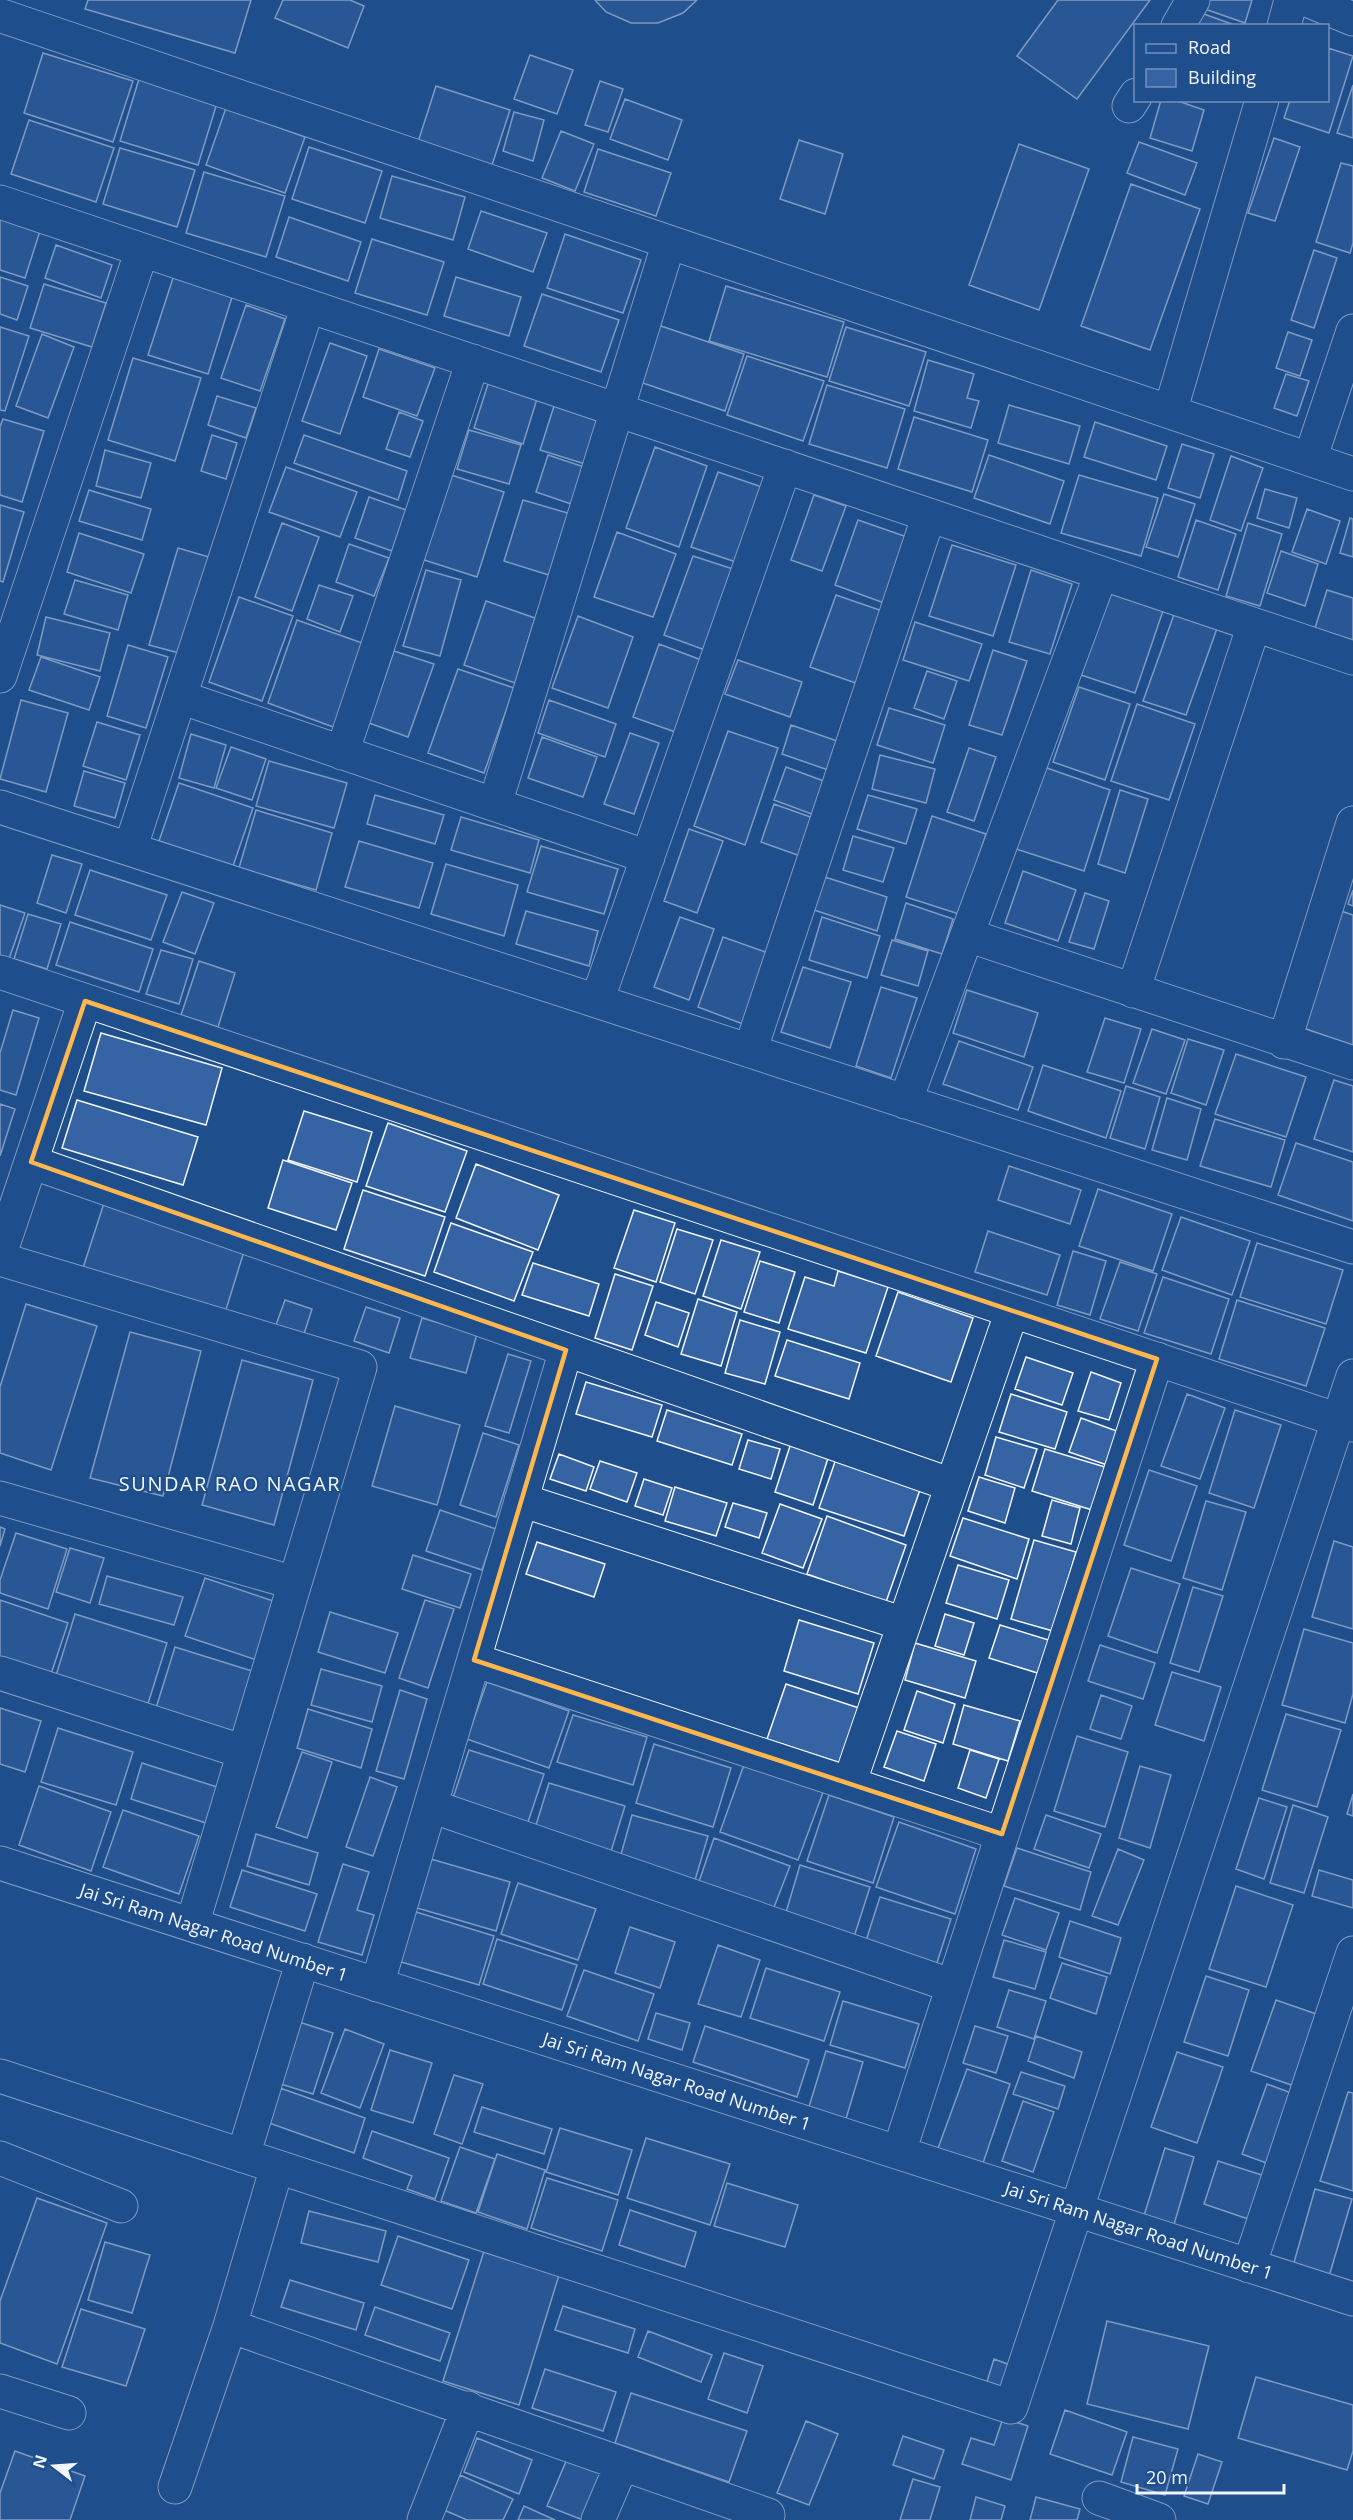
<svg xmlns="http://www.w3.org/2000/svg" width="1353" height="2520" viewBox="0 0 1353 2520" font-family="'Open Sans',sans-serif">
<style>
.building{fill:#3563a3;stroke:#f2f6ff;stroke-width:1.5}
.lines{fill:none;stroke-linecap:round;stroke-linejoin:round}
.minor-casing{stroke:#f2f6ff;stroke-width:35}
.minor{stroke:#1f4e8c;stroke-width:33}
.marked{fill:none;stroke:#ffb74d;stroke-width:4.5;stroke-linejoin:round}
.labels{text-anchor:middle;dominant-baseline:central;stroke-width:4.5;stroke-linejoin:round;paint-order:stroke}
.street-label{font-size:18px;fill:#f2f6ff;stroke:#1f4e8c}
.neighbourhood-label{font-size:20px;letter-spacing:1.5px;fill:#f2f6ff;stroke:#1f4e8c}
</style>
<rect width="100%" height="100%" fill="#1f4e8c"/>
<path class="building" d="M88,0h163l-16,53 -150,-44z
M283,0h67l14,6 -16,42 -73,-30z
M595,0h102l-14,13 -25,10h-27l-25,-11z
M1058,0h92l-73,99 -60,-43z
M1202,0h50l-7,23 -46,-16z
M1193,10l44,16h-49z
M1328,48l25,8 -24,77 -45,-15 6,-18h38z
M43,53l90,28 -20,61 -89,-29z
M530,55l43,15 -16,44 -43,-15z
M139,79l78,24 -19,62 -78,-24z
M600,81l23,8 -15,43 -23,-7z
M1353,85v53l-16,-5z
M436,86l74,24 -18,55 -74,-23z
M625,99l57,21 -14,40 -58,-21z
M1161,100h14l29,10 -12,41 -42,-13z
M226,108l79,29 -20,56 -79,-28z
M514,112l30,8 -11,41 -30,-10z
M29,120l85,28 -18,54 -85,-28z
M561,131l33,13 -19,47 -33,-13z
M1274,138l26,9 -25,74 -27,-8z
M799,140l44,14 -18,60 -45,-15z
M1139,142l58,21 -12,32 -58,-22z
M1019,144l70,25 -50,141 -70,-25z
M309,147l73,24 -17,52 -73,-24z
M120,148l75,22 -18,57 -74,-23z
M598,149l73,24 -15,43 -72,-24z
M1341,163l12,3v77l-3,10 -34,-11z
M204,172l81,24 -19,61 -80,-24z
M392,176l73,21 -12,43 -73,-22z
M1131,184l69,25 -50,141 -69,-24z
M481,211l66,22 -14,39 -65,-23z
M289,217l72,25 -13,39 -72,-24z
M0,218l40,13 -15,47 -25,-8z
M565,234l76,26 -18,53 -76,-25z
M372,239l72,23 -17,53 -72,-22z
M56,245l56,20 -11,33 -56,-20z
M1314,250l23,8 -23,70 -23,-8z
M174,275l59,19 -25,80 -60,-19z
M0,277l28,9 -11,34 -17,-6z
M456,277l65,20 -12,39 -65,-20z
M44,284l62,19 -14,44 -62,-19z
M726,286l118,36 -17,55 -118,-36z
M542,294l77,26 -18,52 -77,-26z
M246,305l39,14 -25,72 -39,-13z
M652,323l92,31 -19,57 -91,-31z
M0,327l29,9 -24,75 -5,-1z
M846,327l80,25 -17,54 -80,-25z
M1288,332l24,8 -12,36 -24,-8z
M42,334l32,13 -26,71 -32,-12z
M330,343l37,13 -27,78 -38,-13z
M379,349l56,19 -18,48 -54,-19z
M747,356l77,25 -21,60 -76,-26z
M133,358l68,20 -26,83 -67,-21z
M928,360l46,14 -7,24 12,3 -8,27 -57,-17z
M1286,374l23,7 -12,35 -23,-8z
M488,384l49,15 -14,45 -49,-16z
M827,385l78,24 -18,59 -78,-24z
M217,396l39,12 -10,30 -38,-13z
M555,403l57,17 -14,48 -58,-18z
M1009,405l71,21 -11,38 -71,-21z
M399,412l24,9 -13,36 -24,-8z
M914,417l74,23 -16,52 -74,-23z
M3,419l41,12 -22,71 -22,-7v-68z
M1095,422l72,24 -11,34 -72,-23z
M469,430l52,15 -12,39 -52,-15z
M212,435l25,8 -11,36 -25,-8z
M304,435l103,36 -9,29 -104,-37z
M1182,444l32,10 -14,44 -32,-10z
M655,447l52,19 -28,81 -53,-19z
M105,450l46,13 -10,35 -45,-12z
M548,455l45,15 -13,37 -44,-15z
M989,455l75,26 -14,43 -76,-26z
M1231,456l32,12 -22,63 -31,-11z
M286,467l71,25 -17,45 -71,-25z
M718,472l44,15 -26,75 -45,-15z
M445,473l59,19 -27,85 -59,-19z
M1079,475l79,23 -17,58 -80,-23z
M1265,489l32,9 -8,30 -32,-10z
M89,490l62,19 -9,31 -63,-19z
M1164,494l31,10 -17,53 -32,-10z
M814,495l32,11 -24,65 -31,-11z
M369,497l37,13 -14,41 -37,-13z
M523,500l48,14 -19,62 -48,-15z
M0,505l24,7 -21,70 -3,-1z
M1307,509l33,12 -14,43 -34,-12z
M1350,518l3,1v38l-13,-4z
M858,520l49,17 -23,66 -49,-18z
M1196,520l40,14 -18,56 -40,-13z
M282,523l37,14 -27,74 -37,-14z
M1248,523l34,11 -22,72 -34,-10z
M617,532l59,22 -23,63 -59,-20z
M79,533l65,21 -13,39 -64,-21z
M349,544l40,14 -15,38 -38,-14z
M952,545l64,20 -23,71 -64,-20z
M178,548l31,9 -30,96 -30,-8z
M1281,551l37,13 -13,42 -38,-13z
M693,556l40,13 -28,81 -41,-15z
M426,570l35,10 -21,76 -37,-10z
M1031,570l41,14 -22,70 -41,-12z
M75,580l53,15 -10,35 -54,-16z
M319,585l34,11 -13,36 -33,-13z
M1110,587l55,18 -30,88 -54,-18z
M1327,590l26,8v42l-38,-12z
M836,595l58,20 -27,72 -57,-20z
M239,597l54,19 -31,85 -53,-19z
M486,601l49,17 -20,65 -51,-18z
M1176,609l43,14 -33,92 -43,-14z
M578,616l55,21 -25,71 -56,-20z
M46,617l64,16 -10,38 -63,-16z
M297,620l68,24 -29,84 -68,-25z
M915,622l67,22 -13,37 -66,-21z
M659,644l45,17 -26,72 -45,-16z
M128,645l40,12 -22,71 -39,-12z
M993,650l34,11 -25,74 -33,-10z
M394,651l40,13 -26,73 -39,-14z
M41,657l59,20 -11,33 -60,-20z
M738,660l64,22 -12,35 -65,-23z
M458,669l56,19 -30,85 -56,-20z
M927,671l30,10 -13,38 -30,-11z
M1079,687l51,17 -25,76 -52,-18z
M21,700l47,13 -22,79 -46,-13z
M549,700l67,24 -11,33 -67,-24z
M1137,704l58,20 -26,76 -58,-19z
M889,708l56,17 -12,38 -56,-18z
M97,722l43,13 -14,45 -43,-14z
M791,725l49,17 -9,29 -49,-17z
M728,731l50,17 -33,97 -51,-19z
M630,733l29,10 -25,71 -30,-10z
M191,734l35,11 -12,43 -35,-10z
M542,737l55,20 -14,40 -55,-19z
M231,747l35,12 -14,41 -36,-12z
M969,748l27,9 -22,64 -27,-9z
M880,755l55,14 -9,34 -54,-14z
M269,761l78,22 -13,45 -78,-22z
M786,767l43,16 -12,33 -43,-16z
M1044,767l66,23 -26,81 -68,-22z
M84,771l41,12 -10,35 -41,-12z
M179,783l74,25 -20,58 -74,-25z
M1120,790l28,9 -23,74 -27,-9z
M375,795l69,20 -9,29 -68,-20z
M868,795l49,14 -11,35 -49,-15z
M774,804l42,15 -13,38 -42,-15z
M256,810l76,23 -16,57 -77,-22z
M932,816l54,18 -27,80 -53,-17z
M461,817l78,23 -9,33 -79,-23z
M689,829l34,12 -26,72 -33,-12z
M853,836l41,12 -11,34 -40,-12z
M359,841l74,22 -14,45 -74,-21z
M541,846l77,23 -14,45 -77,-22z
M52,855l30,9 -16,49 -29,-10z
M446,864l72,21 -14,51 -73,-22z
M90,870l77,25 -16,45 -76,-25z
M1023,871l53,19 -18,51 -53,-18z
M825,877l62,20 -10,34 -63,-21z
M1353,890v16l-5,-2z
M182,892l32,11 -19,51 -32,-12z
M1085,893l24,8 -15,48 -25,-7z
M906,903l47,16 -11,35 -47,-15z
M0,905l25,8 -16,46 -9,-3z
M526,911l72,20 -9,35 -73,-22z
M1341,911l12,4v130l-50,-17z
M28,914l33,10 -14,45 -33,-10z
M680,917l34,12 -25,71 -35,-13z
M822,917l58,19 -13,42 -58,-18z
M70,922l83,27 -14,43 -83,-27z
M723,937l45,16 -25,71 -45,-17z
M892,940l36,11 -10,35 -37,-11z
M161,950l32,9 -14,45 -33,-10z
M199,961l36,12 -17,54 -37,-12z
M803,967l48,15 -21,66 -49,-16z
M881,987l36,11 -26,80 -35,-12z
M967,990l71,23 -14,44 -71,-24z
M13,1010l26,8 -23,77 -16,-5v-37z
M1105,1018l36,11 -17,54 -37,-11z
M1152,1029l33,11 -19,54 -33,-11z
M101,1033l121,35 -16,57 -122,-34z
M1188,1039l36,11 -18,55 -35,-12z
M959,1041l74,26 -15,43 -75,-26z
M1236,1054l70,23 -20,60 -71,-23z
M1043,1065l78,26 -15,47 -78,-27z
M1334,1080l19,6v66l-39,-13z
M1126,1086l34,11 -15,52 -35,-11z
M1167,1098l34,11 -14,51 -35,-10z
M77,1100l121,37 -15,48 -121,-37z
M0,1104l15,5 -15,47z
M304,1111l68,21 -15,50 -69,-22z
M1215,1119l70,21 -14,47 -71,-21z
M388,1123l79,28 -22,61 -79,-26z
M1296,1143l57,19v59l-75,-26z
M283,1160l69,23 -16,47 -68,-22z
M476,1164l83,31 -21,55 -82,-32z
M1009,1166l72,24 -11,34 -72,-24z
M1098,1189l74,25 -19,57 -74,-25z
M363,1190l82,27 -20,59 -81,-27z
M105,1200l141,45 -22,71 -142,-45z
M634,1210l41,13 -19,59 -42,-14z
M1181,1217l69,24 -18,54 -70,-25z
M451,1223l82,29 -19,49 -80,-29z
M677,1229l36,11 -18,54 -35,-12z
M988,1231l72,24 -13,40 -72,-23z
M721,1240l39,12 -19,57 -38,-13z
M1257,1243l86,27 -17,54 -86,-27z
M1073,1251l33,10 -16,54 -33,-10z
M760,1261l35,11 -16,51 -35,-11z
M1120,1262l37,12 -19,57 -38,-12z
M533,1263l66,21 -10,32 -67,-21z
M838,1271l50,16 -22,66 -78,-24 17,-52 29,9z
M615,1274l38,12 -21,64 -37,-12z
M1163,1277l66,22 -18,55 -67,-21z
M898,1292l75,26 -22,64 -75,-26z
M698,1299l39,13 -16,54 -40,-12z
M285,1300l27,9 -8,25 -28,-9z
M1237,1300l88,28 -19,58 -87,-27z
M656,1302l33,11 -11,34 -33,-12z
M26,1304l71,22 -46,144 -51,-17v-66z
M366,1307l34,11 -11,35 -35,-12z
M422,1318l55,16 -11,39 -56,-15z
M740,1320l40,12 -15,52 -40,-11z
M130,1332l71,19 -38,145 -73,-18z
M787,1340l73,23 -11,36 -74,-23z
M508,1354l23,7 -22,72 -24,-7z
M1026,1357l47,16 -11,32 -47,-16z
M242,1360l71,20 -39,145 -72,-20z
M1091,1372l30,11 -12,37 -31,-9z
M586,1382l76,23 -10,32 -76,-23z
M1011,1394l56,18 -12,37 -56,-17z
M1187,1394l38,14 -25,71 -39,-13z
M395,1406l65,19 -23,80 -65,-19z
M667,1410l75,24 -10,31 -75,-24z
M1235,1410l46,15 -27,83 -45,-15z
M1081,1418l41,15 -12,33 -41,-14z
M483,1433l36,12 -23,72 -36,-12z
M996,1437l41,12 -13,39 -39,-13z
M748,1440l32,9 -9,30 -32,-10z
M792,1440l38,12 -17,53 -38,-13z
M1045,1449l60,18 -13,43 -60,-19z
M559,1454l35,13 -8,24 -36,-12z
M837,1456l85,28 -18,52 -85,-28z
M600,1461l37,12 -10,29 -37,-13z
M1149,1470l48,16 -26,75 -47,-16z
M979,1477l36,11 -10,35 -37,-12z
M644,1479l28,9 -9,27 -28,-9z
M675,1487l52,16 -11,33 -51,-15z
M1052,1500l28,8 -9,36 -29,-8z
M1206,1501l40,11 -24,78 -39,-12z
M733,1503l34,10 -8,25 -34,-11z
M780,1504l42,15 -19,49 -41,-15z
M440,1510l56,19 -14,41 -56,-19z
M827,1516l79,29 -20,57 -79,-28z
M963,1518l66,21 -12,40 -67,-23z
M0,1527l5,2 -5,17z
M16,1533l51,16 -19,60 -48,-16v-13z
M1034,1540l42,12 -23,79 -42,-12z
M1334,1541l19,6v82l-41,-12z
M537,1542l68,22 -11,33 -68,-23z
M70,1548l34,10 -14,45 -34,-11z
M413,1555l58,19 -11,34 -58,-19z
M958,1565l51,15 -12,39 -51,-16z
M1131,1568l49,16 -23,69 -49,-17z
M107,1576l76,21 -9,28 -75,-21z
M205,1578l71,24 -19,58 -72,-24z
M1193,1587l30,9 -24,76 -29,-9z
M0,1600l68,23 -20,60 -48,-16z
M425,1600l29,9 -26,79 -29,-10z
M330,1612l68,21 -13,40 -67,-21z
M75,1614l92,29 -21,67 -92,-28z
M945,1614l29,9 -10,32 -29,-9z
M799,1620l75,23 -16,51 -74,-23z
M1000,1625l55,17 -11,33 -55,-17z
M1304,1629l49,14v51l-8,29 -63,-18z
M915,1643l61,18 -11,37 -60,-18z
M1100,1645l55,18 -12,36 -55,-18z
M175,1647l77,24 -19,63 -77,-26z
M321,1669l61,17 -10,36 -61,-17z
M1172,1672l49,15 -17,54 -49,-16z
M487,1682l82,29 -20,57 -82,-29z
M786,1684l76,25 -18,55 -77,-25z
M400,1690l27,9 -23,80 -28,-8z
M917,1691l38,13 -12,39 -39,-13z
M1101,1695l31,11 -11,33 -31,-10z
M964,1705l56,16 -12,40 -55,-17z
M0,1708l41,13 -16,51 -25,-8z
M308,1709l64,20 -11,39 -64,-20z
M1286,1714l55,16 -24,77 -55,-17z
M573,1715l74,22 -14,48 -76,-23z
M58,1728l75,24 -17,53 -75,-23z
M897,1731l39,13 -12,37 -40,-14z
M1077,1736l51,16 -23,75 -51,-16z
M654,1744l77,24 -18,59 -77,-24z
M469,1750l75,24 -18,54 -75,-24z
M970,1750l29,9 -13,39 -28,-10z
M302,1752l30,10 -25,76 -31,-11z
M746,1759l79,28 -27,73 -78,-28z
M142,1763l75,24 -11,36 -75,-24z
M1140,1766l31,9 -21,73 -31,-10z
M370,1777l27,10 -24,69 -27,-9z
M549,1783l76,23 -17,55 -76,-23z
M39,1786l72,26 -20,59 -72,-26z
M1353,1794v22l-6,-2z
M829,1795l65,22 -21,66 -66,-22z
M1259,1798l28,9 -23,72 -28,-10z
M1293,1805l35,12 -24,76 -34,-10z
M123,1810l76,26 -20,58 -76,-27z
M632,1815l76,21 -15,51 -75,-22z
M1046,1815l55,19 -12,34 -55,-19z
M899,1822l77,27 -21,65 -79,-27z
M256,1834l62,19 -9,32 -62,-19z
M714,1838l76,28 -21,54 -74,-27z
M1017,1848l74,24 -11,38 -76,-24z
M1118,1849l26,11 -26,65 -26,-9z
M431,1859l79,23 -14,49 -79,-23z
M343,1864l26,8 -12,38 17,5 -12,40 -44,-13z
M800,1865l70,22 -17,53 -69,-21z
M242,1870l75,24 -12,37 -75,-24z
M1319,1870l34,10v28l-41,-12z
M518,1883l78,26 -18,51 -77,-26z
M1236,1886l57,19 -27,82 -57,-18z
M880,1897l71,22 -17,53 -71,-22z
M1015,1898l44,15 -13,37 -44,-15z
M413,1911l81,25 -15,49 -81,-24z
M1070,1921l51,17 -11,36 -51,-17z
M630,1927l45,15 -15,46 -45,-15z
M497,1939l80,26 -15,45 -79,-26z
M1004,1940l42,12 -11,37 -42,-12z
M718,1945l42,15 -19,57 -43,-13z
M1062,1963l45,14 -11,37 -46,-16z
M766,1968l74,24 -16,49 -74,-23z
M584,1970l70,24 -16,47 -71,-25z
M1206,1976l43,14 -21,66 -44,-14z
M1009,1990l37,11 -12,38 -37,-12z
M1276,2000l46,16 -25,71 -46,-16z
M843,2001l76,23 -14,44 -75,-23z
M656,2013l34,10 -8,27 -34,-11z
M290,2019l43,14 -20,61 -42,-13z
M705,2026l104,34 -12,37 -104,-35z
M975,2026l33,10 -12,37 -33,-10z
M345,2029l39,15 -24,64 -39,-15z
M1036,2036l46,16 -8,26 -46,-17z
M390,2050l42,13 -19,60 -42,-13z
M826,2051l37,11 -18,60 -37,-12z
M1177,2052l46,15 -26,76 -46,-16z
M967,2069l43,15 -28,82 -45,-15z
M1021,2072l44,14 -7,23 -45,-15z
M454,2075l29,9 -21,60 -28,-10z
M1267,2084l27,10 -25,70 -27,-10z
M280,2088l85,30 -11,35 -85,-30z
M1348,2092l5,1v98l-33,-10z
M1023,2101l31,11 -21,60 -31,-11z
M482,2107l70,22 -8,25 -70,-22z
M560,2128l72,22 -14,45 -72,-23z
M372,2131l77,27 -14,41 -28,-10 5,-13 -49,-18z
M646,2138l84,26 -20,61 -83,-27z
M460,2147l35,12 -19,54 -35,-12z
M1165,2148l29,9 -22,74 -30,-9z
M497,2154l48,16 -18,59 -49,-17z
M1218,2161l50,16 -14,44 -50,-17z
M547,2178l71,22 -16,51 -71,-23z
M727,2183l71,22 -13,42 -71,-21z
M1315,2189l37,10 -25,84 -36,-10z
M37,2198l70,25 -50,141 -57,-21v-42z
M630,2210l66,22 -11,35 -66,-22z
M309,2211l77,20 -8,31 -77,-19z
M398,2236l71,24 -17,49 -71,-24z
M105,2242l45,13 -18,58 -44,-13z
M484,2251l75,24 -40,130 -76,-24z
M290,2280l74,23 -8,27 -75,-23z
M563,2306l72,23 -7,24 -73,-23z
M375,2307l75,26 -10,28 -75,-26z
M81,2309l64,20 -19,57 -64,-19z
M1107,2321l102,25 -21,83 -101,-25z
M648,2331l64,24 -11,27 -63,-25z
M724,2353l39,13 -16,47 -39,-14z
M994,2359l27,10 -9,30 -28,-8z
M545,2369l71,23 -13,39 -71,-23z
M1256,2377l97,28v46l-6,19 -109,-32z
M631,2393l116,38 -18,51 -114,-39z
M1065,2410l62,22 -15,43 -62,-21z
M1003,2418l25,8 -17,54 -49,-16 9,-26 23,7z
M806,2421l32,13 -29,71 -32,-12z
M903,2436l41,14 -10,29 -41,-14z
M1133,2437l45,12 -13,46 -44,-13z
M477,2438l55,22 -13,34 -55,-22z
M15,2451l70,25 -15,44h-70v-27z
M1198,2454l24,8 -14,42 -24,-8z
M567,2459l35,15 -19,46 -36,-14z
M460,2475l53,24 -10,21h-36l-23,-10z
M913,2479l27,8 -10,33h-30z
M976,2497l29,9 -4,14h-31z
M1036,2497l44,12 -3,11h-47z
M524,2506l31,14h-37z"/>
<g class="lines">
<defs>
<path id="minor" d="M1307,0l46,19
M2,16l1351,458
M1178,26l15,-26
M1284,26l7,-26
M1129,106l7,-11
M0,202l1353,456
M1170,412l92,-312
M1310,459l43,-128
M0,676l142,-426
M180,697l468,160
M342,753l131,-392
M495,804l174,-562
M0,807l1353,440
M130,849l178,-543
M967,935l386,128
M0,972l1353,453
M1133,991l121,-366
M597,1001l188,-535
M1284,1042l69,-219
M750,1051l179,-536
M905,1102l196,-528
M31,1162l921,323
M0,1254l85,-253
M0,1259l360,108 -168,558
M0,1498l295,85
M521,1500l383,124
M474,1660l528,174
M0,1673l244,79
M849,1784l163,-473
M431,1806l522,180
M0,1863l1353,436
M377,1985l189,-635
M0,2076l1011,331 342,-1031
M899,2152l258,-793
M243,2156l60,-196
M0,2158l121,48
M1249,2266l104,-313
M230,2326l538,189 -1,5
M0,2391l69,22
M175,2487l55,-161 47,-159
M1099,2498l60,22
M424,2520l44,-112
M598,2520l24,-56"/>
</defs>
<use href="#minor" class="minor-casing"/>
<use href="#minor" class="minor"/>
</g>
<path d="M0 0H1353V2520H0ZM85,1001l1072,358 -155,475 -528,-174 92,-310 -535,-188z" fill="#1f4e8c" fill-opacity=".55" fill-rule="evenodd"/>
<path class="marked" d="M85,1001l1072,358 -155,475 -528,-174 92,-310 -535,-188z"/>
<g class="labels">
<g class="street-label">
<text transform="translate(214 1932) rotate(18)">Jai Sri Ram Nagar Road Number 1</text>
<text transform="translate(677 2081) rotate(18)">Jai Sri Ram Nagar Road Number 1</text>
<text transform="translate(1139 2230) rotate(18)">Jai Sri Ram Nagar Road Number 1</text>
</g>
<g class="neighbourhood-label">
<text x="230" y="1483">SUNDAR RAO NAGAR</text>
</g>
</g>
<rect x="1134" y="24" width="195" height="78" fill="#1f4e8c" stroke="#7391ba" stroke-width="1.5"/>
<rect x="1146" y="44" width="30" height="9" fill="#1f4e8c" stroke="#7391ba" stroke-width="1.5"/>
<text x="1188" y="54" font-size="18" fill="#f2f6ff">Road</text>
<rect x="1146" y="69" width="30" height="18" fill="#3563a3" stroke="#7391ba" stroke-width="1.5"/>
<text x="1188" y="84" font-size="18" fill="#f2f6ff">Building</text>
<g transform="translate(54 2466) rotate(287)" stroke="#1f4e8c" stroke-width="4.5" paint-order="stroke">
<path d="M0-4.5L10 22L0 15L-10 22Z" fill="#f2f6ff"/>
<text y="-9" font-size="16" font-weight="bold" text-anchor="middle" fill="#f2f6ff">N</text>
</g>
<path d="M1137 2484v9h147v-9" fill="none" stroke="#f2f6ff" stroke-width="3"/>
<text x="1146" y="2484" font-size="18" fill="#f2f6ff" stroke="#1f4e8c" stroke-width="4.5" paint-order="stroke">20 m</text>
</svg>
